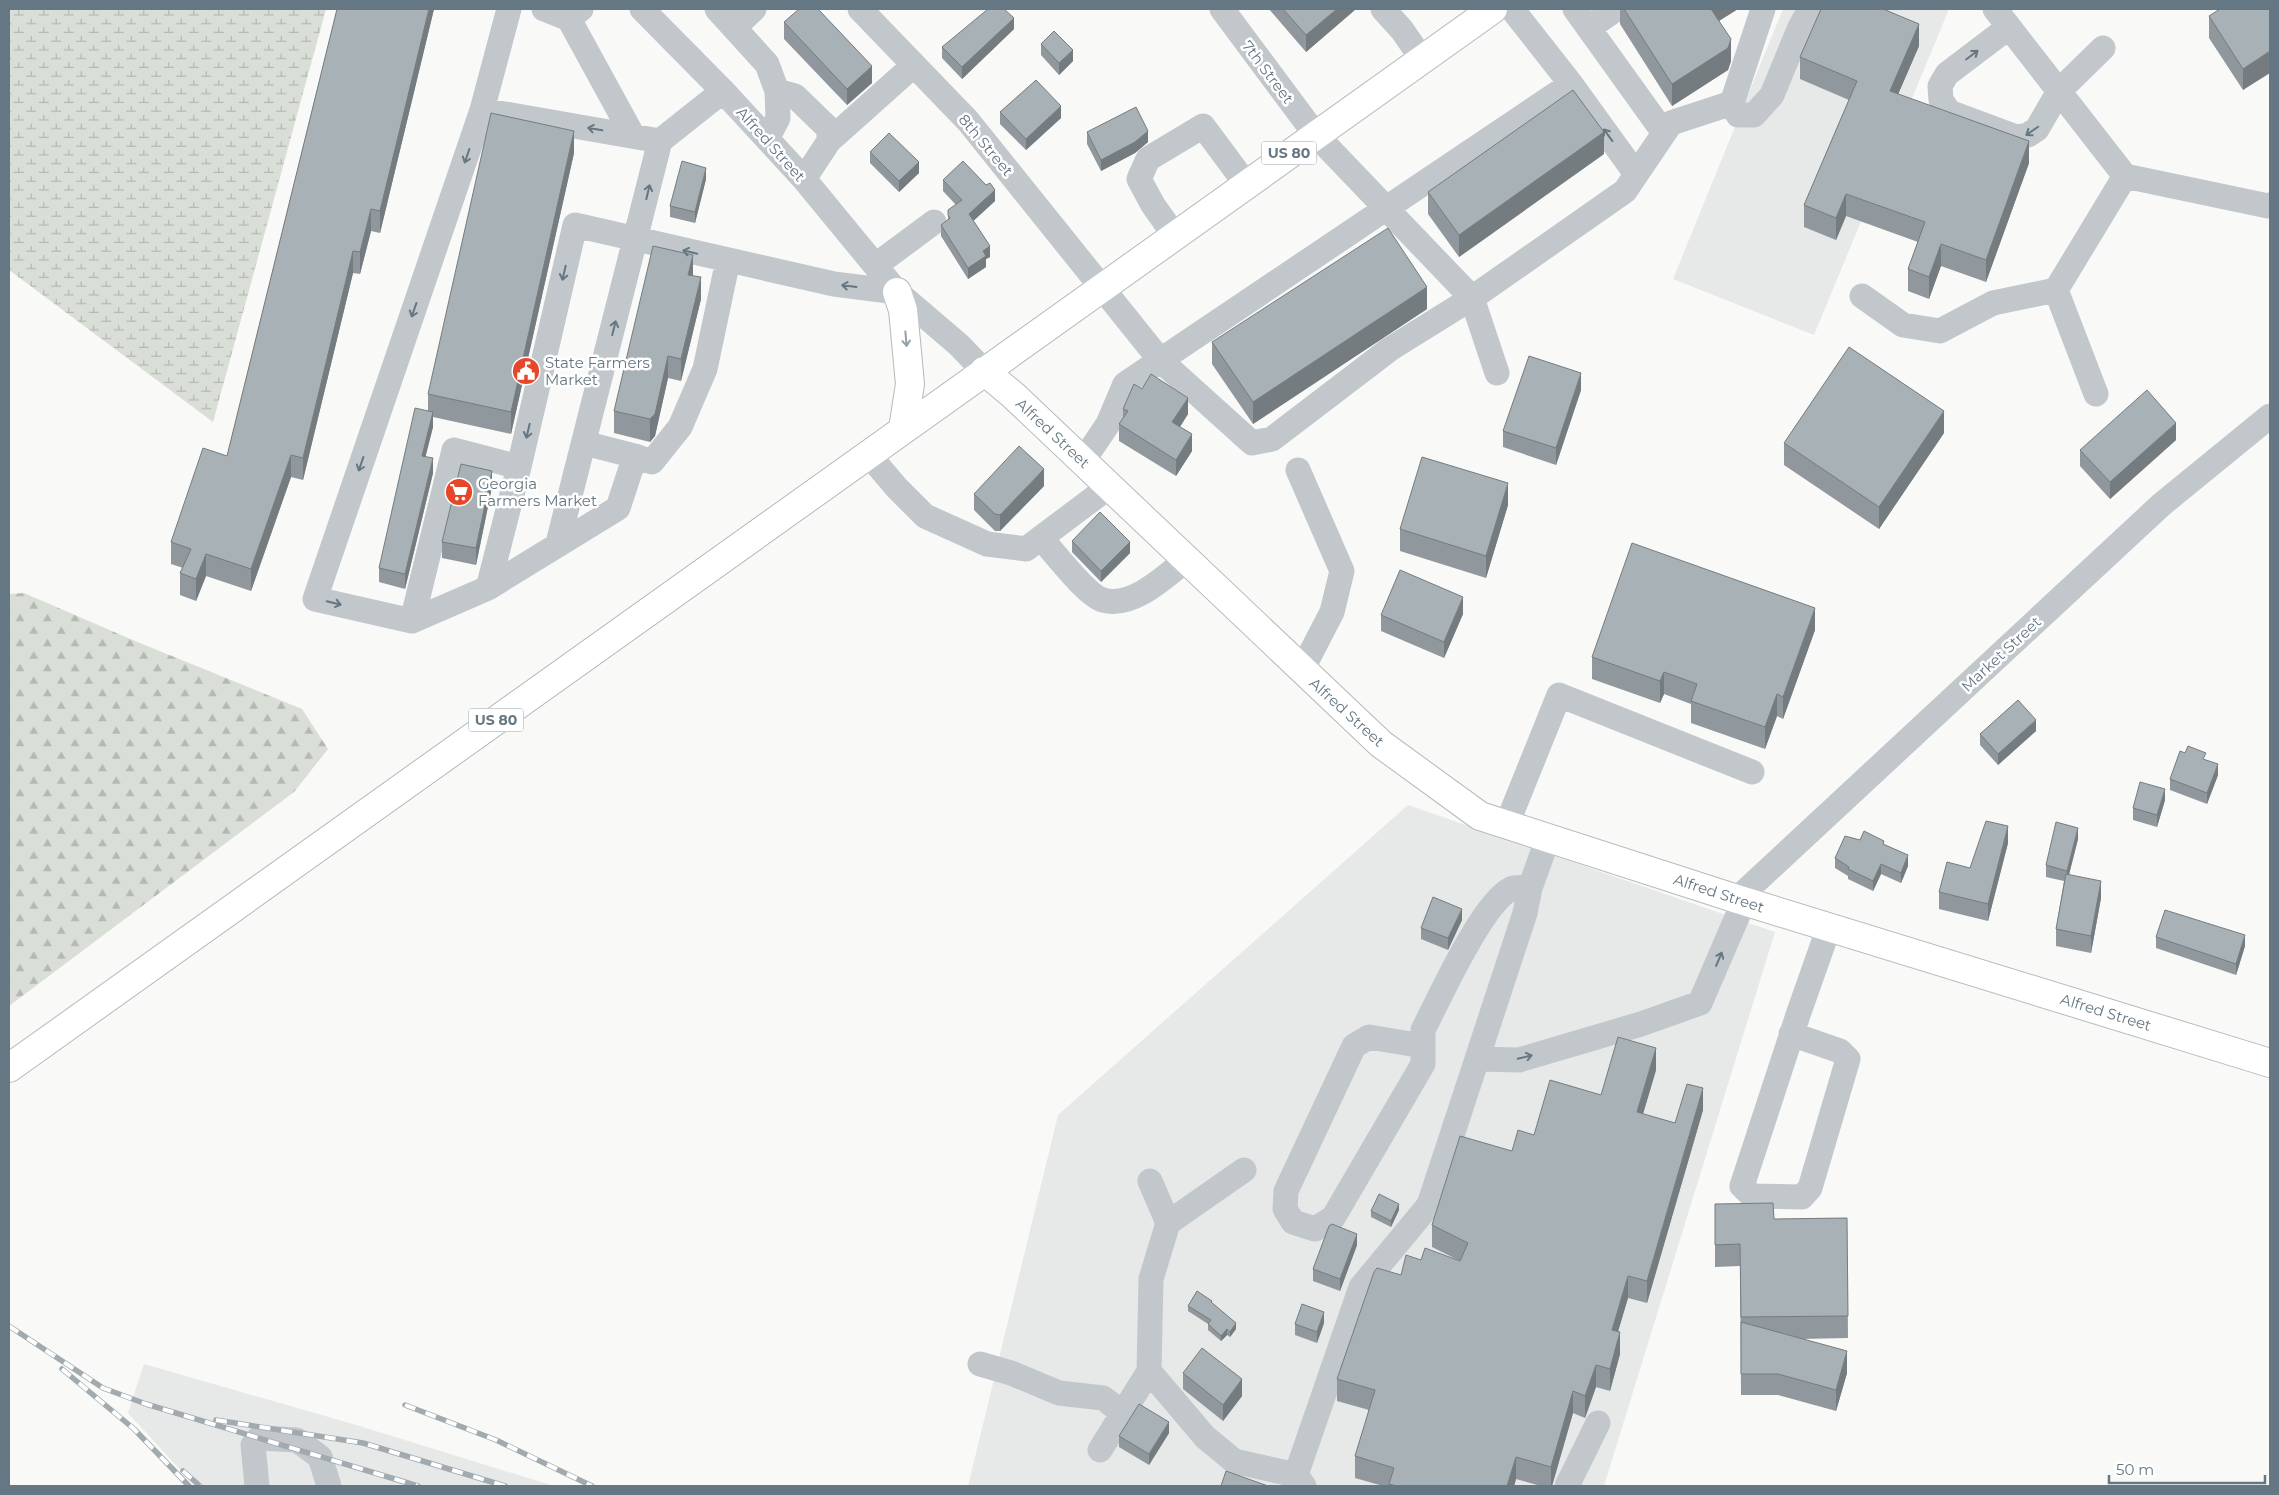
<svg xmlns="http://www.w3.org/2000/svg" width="2279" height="1495" viewBox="0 0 2279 1495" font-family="Montserrat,sans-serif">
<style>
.built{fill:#e7e9e8}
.forest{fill:url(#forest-firs)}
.wetland{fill:url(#wetland-marsh)}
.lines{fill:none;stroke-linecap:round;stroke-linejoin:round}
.major-casing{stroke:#b4babd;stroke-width:30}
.minor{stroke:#c2c7cb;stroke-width:25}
.major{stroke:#fff;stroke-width:28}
.rail-casing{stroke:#a1aaaf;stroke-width:5.5}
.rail{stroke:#fff;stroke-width:4;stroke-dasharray:11;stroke-linecap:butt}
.wall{fill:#90989d}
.shaded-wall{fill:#757c7f}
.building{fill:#a7b1b6;stroke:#757c7f}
.oneway{stroke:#647782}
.oneway2{stroke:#92a0a8}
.labels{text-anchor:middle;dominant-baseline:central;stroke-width:5;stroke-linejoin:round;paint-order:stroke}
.shield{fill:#fff;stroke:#92a0a8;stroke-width:1}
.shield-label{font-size:14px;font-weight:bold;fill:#647782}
.street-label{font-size:15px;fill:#647782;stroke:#fff}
.poi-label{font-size:15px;fill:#647782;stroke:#fff;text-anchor:start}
</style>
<defs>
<pattern id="forest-firs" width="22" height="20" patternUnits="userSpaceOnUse" patternTransform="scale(1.25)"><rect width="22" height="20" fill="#d9ded6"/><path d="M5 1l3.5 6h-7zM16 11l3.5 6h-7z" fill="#b4b9b3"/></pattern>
<pattern id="wetland-marsh" width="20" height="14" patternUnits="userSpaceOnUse" patternTransform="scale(1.25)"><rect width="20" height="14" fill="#d9ded6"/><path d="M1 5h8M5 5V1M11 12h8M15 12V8" fill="none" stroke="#b4b9b3"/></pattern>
</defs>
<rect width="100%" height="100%" fill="#f9f9f7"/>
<path class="built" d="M1783,9h166l-135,326 -141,-56z
M1408,805l367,127 -171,554h-636l90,-371z
M144,1364l209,60 201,62h-359l-67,-73z"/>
<path class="forest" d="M24,593l111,48 167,68 26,40 -34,43 -285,214v-412z"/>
<path class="wetland" d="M9,9h317l-113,413 -204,-152z"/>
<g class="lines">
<defs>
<path id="major" d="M897,292l6,18 7,74 -7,45
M984,371l29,24 368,349 99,72 257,83 533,164
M9,1068l1484,-1059"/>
</defs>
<use href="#major" class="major-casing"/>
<path class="minor" d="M509,9l-27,101 -167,489 97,22 76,-33 130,-80 17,-52 17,6 28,-35 25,-58 23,-109
M544,9l25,10
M581,9l-12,10 64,117
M642,9l81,82 81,88 93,113 62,53 25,26
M717,9l50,55 10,27 1,27 -11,21
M860,9l108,112 192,239 92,83 20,-4 118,-90 82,-51 153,-107 46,-68 61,-20 31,-94
M1222,9l93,125 157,164 25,75
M1383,9l19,21 20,29
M1575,9l89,124
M1995,9l130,167 143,30 2,-1
M2009,27l-62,47 -7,12 1,14 8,12 67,25 12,-2 9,-6 22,-38 44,-43
M734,28l20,-19
M1589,28l27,-19
M1571,84l65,90
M777,91l18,5 34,33v12l-25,38
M1732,103l6,12h16l18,-20 28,-68 10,-18
M482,110l178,31
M829,141l85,-76
M1175,236l-22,-31 -14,-26 9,-20 55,-33 43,58
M876,265l58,-43
M1862,296l41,29 37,6 53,-28 63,-13
M2096,394l-40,-104 69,-114
M584,443l51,13
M868,454l29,34 28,28 62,28 39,5 84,-63
M1083,461l25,-37 17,-40 446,-300 -59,-75
M1298,470l44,101 -10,41 -30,58
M1041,538c12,13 46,58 62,62 29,9 63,-24 84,-41
M558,543l102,-402 63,-50
M488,588l31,-121 56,-242 259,59 63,8
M412,621l42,-171 65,17
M1507,824l52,-129 193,77
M1737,899l424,-394 109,-89
M1791,1034l49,17 8,8 -38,129 -8,9 -50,-1 -10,-10 57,-174 30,-85
M1423,1046l-54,-9 -15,9 -68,145 -1,18 8,13 22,7 18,-11 90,-154v-34c16,-31 59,-127 88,-141 5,-3 13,-1 19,-1
M1477,1059l42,1 122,-36 59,-21 44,-102
M1244,1170l-76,53 -17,56 -2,92 56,66 29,24 62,14
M1150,1181l18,42
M980,1364l31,9 48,20 44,5 20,15
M1100,1450l49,-79
M257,1486l-4,-41 6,-7 38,2 23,17 9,29
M1304,1486l-8,-11 65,-188 68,-82 96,-292 5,-25 18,-50
M1567,1486l31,-63"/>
<use href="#major" class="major"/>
<defs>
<path id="rail" d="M9,1326l94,62 43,16 272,82
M62,1369l72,60 55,57
M405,1405l91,35 96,46
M216,1420l147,23 142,43
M183,1471l17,15"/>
</defs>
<use href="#rail" class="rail-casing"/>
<use href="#rail" class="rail"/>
</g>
<path class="wall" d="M337,9h97l-54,224 -9,-2 -11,43 -7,-1 -50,207 -12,-3 -40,114 -45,-15 -10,25 -16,-6v-22l3,-5 -12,-4v-22l56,-86z
M1269,9h87l-50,43z
M1620,9h118l-19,12 12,40 -3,9 -56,36 -52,-82z
M2270,9l-27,81 -34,-52v-22z
M784,22l88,61 -25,22 -63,-66z
M1014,29l-52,50 -20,-21v-11z
M1041,44l32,17 -14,14 -18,-20z
M1919,46l-21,48 131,69 -43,119 -45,-16 -12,33 -21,-8v-22l10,-27 -72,-26 -10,24 -32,-13v-22l45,-105 -49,-21v-22z
M1000,112l61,6 -35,32 -26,-26z
M1087,132l61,10 -13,11 -34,18 -14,-27z
M870,152l49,21 -20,19 -29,-29z
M574,153l-63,281 -78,-17v10l-8,29 8,17 -28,116 -26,-7v-14l49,-157v-17z
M1604,154l-145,103 -31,-43v-22z
M706,179l-11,44 -25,-6v-11z
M943,180l52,21 -22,20 17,36 -4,2v8l-18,12 -27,-43v-11l7,-5v-5l8,-10 -13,-14z
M693,276l8,23 -20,82 -13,-3 -13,58 -5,6 -36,-9v-22z
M1427,309l-174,115 -41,-60v-22z
M1581,390l-25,75 -53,-18v-16z
M1123,409l65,5 -8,13 12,24 -16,25 -57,-35v-17l4,-6z
M1944,433l-65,96 -95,-64v-22z
M2176,440l-66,59 -30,-33v-16z
M1044,486l-44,45h-5l-21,-21v-16z
M492,487l-16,78 -34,-7v-16z
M1508,505l-22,73 -86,-27v-22z
M1072,541l58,12 -29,29 -29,-30z
M1463,614l-19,44 -63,-27v-16z
M1815,630l-32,89 -6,-3 -12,33 -74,-26v-19l-27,-10 -4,9 -68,-24v-22z
M2036,731l-38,34 -18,-20v-11z
M2206,760l12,15 -11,29 -37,-14v-11z
M2165,800l-8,27 -24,-7v-12z
M2078,839l-9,36 32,23 -10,55 -35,-7v-17l8,-48 -18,-4v-12z
M1860,840l24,5 24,21 -7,17 -20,-9 -8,17 -25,-12v-3l-13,-8v-10z
M2008,843l-20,78 -49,-12v-17l31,-24z
M1462,920l-14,30 -27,-11v-11z
M2156,937l89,9 -9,29 -80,-27z
M1656,1070l-13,44 32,9 28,-13 -56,193 -19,-5 -10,33 2,23 -10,37 -14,-4 -11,31 -12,-5 -21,73h-11l-25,-7 -2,7h-131l-28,-8v-22l14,-46 -32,-9v-22l64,-104 20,-15 39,1 -28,-14v-22l80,-74 22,-16 67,-40z
M1715,1204l59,15 73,-1 1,120 -47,1 46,34 -11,38 -58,-16h-37l-1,-129 -25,1z
M1399,1210l-8,17 -20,-10v-6z
M1357,1245l-17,46 -27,-10v-12z
M1212,1303l24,26 -6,8 -3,-2 -6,6 -13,-11v-6l-20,-13v-5z
M1324,1323l-7,20 -22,-8v-11z
M1183,1373l59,23 -19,25 -40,-32z
M1169,1433l-20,32 -30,-18v-11z"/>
<path class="shaded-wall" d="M429,9h5l-54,224v-22z
M1337,9h19l-50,43v-17z
M1709,9h29l-29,18z
M1014,18v11l-52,50v-12z
M1919,24v22l-29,67v-22z
M1731,39v22l-3,9 -56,36v-22z
M1073,50v11l-14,14v-12z
M2270,51v22l-27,17v-21z
M872,66v17l-25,22v-16z
M1061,106v12l-35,32v-11z
M574,131v22l-63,281v-22z
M1148,131v11l-13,11 -34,18v-11z
M1604,132v22l-145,103v-22z
M2029,141v22l-43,119v-22z
M919,162v11l-20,19v-11z
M706,168v11l-11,44v-11z
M995,190v11l-26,24v-11z
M1846,194v22l-10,24v-22z
M371,209v22l-11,43v-22z
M1941,244v22l-12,33v-22z
M990,246v11l-4,2v8l-18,12v-11l15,-17z
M353,251v22l-50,207v-22z
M693,255v22l-5,-2z
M701,277v22l-20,82v-22z
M1427,287v22l-174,115v-22z
M668,356v22l-13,58 -5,6v-23z
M1581,373v17l-25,75v-17z
M1188,398v16l-16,25v-17z
M1944,411v22l-65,96v-22z
M433,412v15l-11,44v-15z
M2176,423v17l-66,59v-17z
M1192,434v17l-16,25v-16z
M291,455v22l-40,114v-22z
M433,458v15l-28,116v-15z
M1044,469v17l-44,45v-16z
M492,471v16l-16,78v-17z
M1508,483v22l-22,73v-22z
M1130,542v11l-29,29v-11z
M206,554v22l-10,25v-22z
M1463,597v17l-19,44v-16z
M1815,608v22l-32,89v-22z
M1664,672v22l-4,9v-22z
M1777,694v22l-12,33v-22z
M2036,720v11l-38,34v-11z
M2218,764v11l-11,29v-11z
M2165,789v11l-8,27v-12z
M2008,826v17l-20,78v-17z
M2078,828v11l-11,43v-11z
M1908,855v11l-7,17v-10z
M1881,864v10l-8,17v-10z
M2101,881v17l-10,55v-17z
M1462,909v11l-14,30v-12z
M2245,935v11l-9,29v-11z
M1656,1048v22l-19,64v-22z
M1703,1088v22l-56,193v-22z
M1399,1204v6l-8,17v-6z
M1357,1234v11l-17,46v-12z
M1628,1276v22l-16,54v-22z
M1324,1312v11l-7,20v-11z
M1236,1323v6l-6,8v-5z
M1227,1329v6l-6,6v-5z
M1620,1332v22l-10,37v-22z
M1847,1351v22l-11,38v-21z
M1596,1365v22l-11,31v-22z
M1242,1379v17l-19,25v-16z
M1573,1391v22l-21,73h-1v-19z
M1169,1422v11l-20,32v-11z
M1516,1457v22l-2,7h-7z"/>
<path class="building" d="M337,9h92l-49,202 -9,-2 -11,43 -7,-1 -50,207 -12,-3 -40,114 -45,-15 -10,25 -16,-6 11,-24 -20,-7 32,-94 24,8z
M799,9h19l54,57 -25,23 -63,-67z
M988,9h16l10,9 -52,49 -20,-20z
M1283,9h54l-31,26z
M1624,9h87l20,30 -3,9 -56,36z
M1821,9h62l36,15 -29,67 139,50 -43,119 -45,-16 -12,33 -21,-8 17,-47 -79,-28 -10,24 -32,-13 53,-124 -57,-24z
M2220,9h50v42l-27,18 -34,-53z
M1054,31l19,19 -14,13 -18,-19z
M1036,80l25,26 -35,33 -26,-27z
M1573,90l31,42 -145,103 -31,-43z
M1136,107l12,24 -13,11 -34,18 -14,-28z
M491,113l83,18 -63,281 -83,-18z
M889,133l30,29 -20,19 -29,-29z
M682,161l24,7 -11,44 -25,-6z
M963,161l23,24 4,-2 5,7 -26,24 21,32 -7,5 3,5 -18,12 -27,-43 9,-7 -2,-3v-5l14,-10 -19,-20z
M1388,228l39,59 -174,115 -41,-60z
M653,246l40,9 -5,20 13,2 -20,82 -13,-3 -13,58 -5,5 -36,-8z
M1849,347l95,64 -65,96 -95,-64z
M1529,356l52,17 -25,75 -53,-17z
M1151,374l37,24 -16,24 20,12 -16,26 -57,-36 9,-13 -5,-2 11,-25 8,5z
M2147,390l29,33 -66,59 -30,-32z
M415,408l18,4 -11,44 11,2 -28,116 -26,-6z
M1019,446l25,23 -44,46 -5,-1 -21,-20z
M1422,457l86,26 -22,73 -86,-27z
M461,464l31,7 -16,77 -34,-6z
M1100,512l30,30 -29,29 -29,-30z
M1632,543l183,65 -32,89 -6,-3 -12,33 -74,-26 6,-17 -33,-12 -4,9 -68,-24z
M1400,570l63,27 -19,45 -63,-27z
M2018,700l18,20 -38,34 -18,-20z
M2188,746l18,7 -3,6 15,5 -11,29 -37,-14 10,-28 5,2z
M2140,782l25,7 -8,26 -24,-7z
M1986,821l22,5 -20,78 -49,-12 8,-30 23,6z
M2056,822l22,6 -11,43 -21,-6z
M1864,831l20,10 -1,3 25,11 -7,18 -20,-9 -8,17 -25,-12 1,-2 -14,-9 10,-22 15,4z
M2066,874l35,7 -10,55 -35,-7z
M1433,897l29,12 -14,29 -27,-10z
M2165,910l80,25 -9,29 -80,-27z
M1618,1037l38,11 -19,64 38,11 12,-39 16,4 -56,193 -19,-5 -16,54 8,2 -10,37 -14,-4 -11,31 -12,-5 -22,76 -35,-10 -9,29h-110l-8,-2 5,-16 -39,-12 20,-66 -38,-11 37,-107 3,-4 24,7 5,-20 15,5 4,-12 35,13 8,-18 -36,-18 28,-89 52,15 6,-21 16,5 16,-55 51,15z
M1379,1194l20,10 -8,17 -20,-10z
M1773,1203l1,16 73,-1 1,98 -107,1 -1,-73 -25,1v-41z
M1332,1224l25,10 -17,45 -27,-10 16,-43z
M1197,1291l15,10 -1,1 25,21 -6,9 -3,-3 -6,7 -13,-12 3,-4 -23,-14z
M1302,1304l22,8 -7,20 -22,-8z
M1741,1322l106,29 -11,39 -58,-16h-37z
M1202,1348l40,31 -19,26 -40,-32z
M1139,1404l30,18 -20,32 -30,-18z
M1226,1471l42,15h-47z"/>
<defs><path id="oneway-shaft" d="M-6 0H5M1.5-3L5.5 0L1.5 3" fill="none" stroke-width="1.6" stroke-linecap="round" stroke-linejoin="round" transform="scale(1.25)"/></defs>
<g class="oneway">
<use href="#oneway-shaft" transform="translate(1972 55) rotate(-37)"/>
<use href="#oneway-shaft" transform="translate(595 129) rotate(-170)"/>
<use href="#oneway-shaft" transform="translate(2032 131) rotate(145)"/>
<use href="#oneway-shaft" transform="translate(1608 135) rotate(-126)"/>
<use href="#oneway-shaft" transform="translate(467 156) rotate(109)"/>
<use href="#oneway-shaft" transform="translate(648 192) rotate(-77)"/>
<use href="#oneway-shaft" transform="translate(690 252) rotate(-167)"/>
<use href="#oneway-shaft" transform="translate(564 273) rotate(103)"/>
<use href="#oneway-shaft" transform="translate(849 286) rotate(-173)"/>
<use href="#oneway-shaft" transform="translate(414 310) rotate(109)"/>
<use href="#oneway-shaft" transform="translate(614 328) rotate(-76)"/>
<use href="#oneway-shaft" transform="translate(528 431) rotate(103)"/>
<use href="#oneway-shaft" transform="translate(361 464) rotate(109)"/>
<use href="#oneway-shaft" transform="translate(334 603) rotate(13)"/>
<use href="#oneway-shaft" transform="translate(1719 959) rotate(-67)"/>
<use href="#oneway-shaft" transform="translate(1525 1057) rotate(-14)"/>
</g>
<use class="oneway2" href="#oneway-shaft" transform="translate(906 339) rotate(85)"/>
<defs>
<symbol id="civic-disc" viewBox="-11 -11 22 22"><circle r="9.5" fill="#e6472a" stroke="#fff"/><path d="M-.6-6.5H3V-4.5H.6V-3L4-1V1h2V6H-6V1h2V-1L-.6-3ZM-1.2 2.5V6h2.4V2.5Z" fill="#fff"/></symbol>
<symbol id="supermarket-disc" viewBox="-11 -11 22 22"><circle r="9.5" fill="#e6472a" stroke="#fff"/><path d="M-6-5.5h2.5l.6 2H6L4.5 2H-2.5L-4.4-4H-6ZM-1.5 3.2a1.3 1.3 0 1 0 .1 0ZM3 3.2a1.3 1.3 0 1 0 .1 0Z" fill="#fff"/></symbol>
</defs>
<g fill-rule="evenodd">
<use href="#civic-disc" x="510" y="355" width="32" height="32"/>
<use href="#supermarket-disc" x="443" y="476" width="32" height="32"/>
</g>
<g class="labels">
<g class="shield">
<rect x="1261.5" y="141.5" width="55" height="23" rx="4"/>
<rect x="468.5" y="708.5" width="55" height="23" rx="4"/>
</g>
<g class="shield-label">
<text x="1289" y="153">US 80</text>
<text x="496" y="720">US 80</text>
</g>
<g class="street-label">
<text transform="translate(1268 72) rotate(53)">7th Street</text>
<text transform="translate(771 144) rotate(48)">Alfred Street</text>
<text transform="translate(986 145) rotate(50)">8th Street</text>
<text transform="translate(1053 433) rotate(43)">Alfred Street</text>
<text transform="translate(2001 654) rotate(-43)">Market Street</text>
<text transform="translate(1347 712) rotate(42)">Alfred Street</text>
<text transform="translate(1719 893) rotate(18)">Alfred Street</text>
<text transform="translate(2106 1012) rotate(17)">Alfred Street</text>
</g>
<g class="poi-label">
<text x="545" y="362">State Farmers<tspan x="545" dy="17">Market</tspan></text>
<text x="478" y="483">Georgia<tspan x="478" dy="17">Farmers Market</tspan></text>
</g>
</g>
<rect width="2279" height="1495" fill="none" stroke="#647782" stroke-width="20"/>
<path d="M2109 1475v8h156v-8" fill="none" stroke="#647782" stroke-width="2.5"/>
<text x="2116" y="1475" font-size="15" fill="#647782" stroke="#ffffff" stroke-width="4" paint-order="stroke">50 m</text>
</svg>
